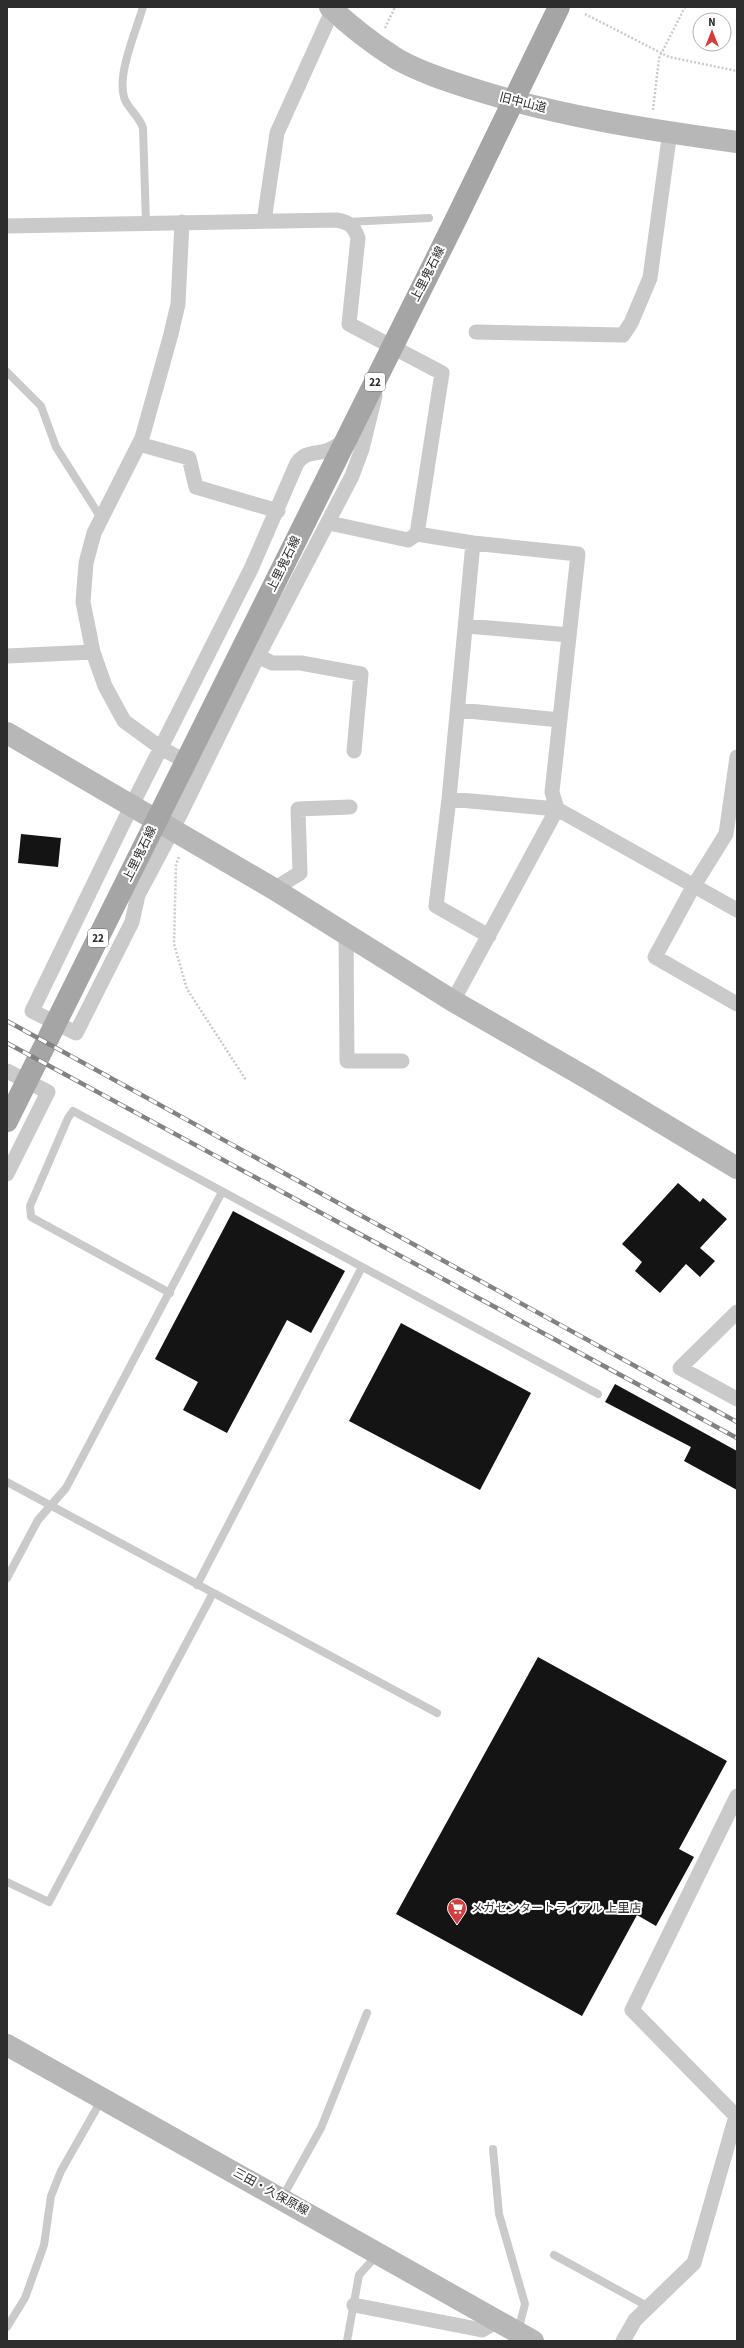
<svg xmlns="http://www.w3.org/2000/svg" width="744" height="2348" viewBox="0 0 744 2348" font-family="'Source Sans 3','Noto Sans JP',sans-serif">
<style>
.building{fill:#141414}
.lines{fill:none;stroke-linecap:round;stroke-linejoin:round}
.path{stroke:#cacaca;stroke-width:2.5;stroke-dasharray:2 2;stroke-linecap:butt}
.lane{stroke:#cacaca;stroke-width:8}
.street{stroke:#cacaca;stroke-width:15}
.secondary{stroke:#b7b7b7;stroke-width:22}
.primary{stroke:#a5a5a5;stroke-width:22}
.rail-casing{stroke:#828282;stroke-width:4.5}
.rail{stroke:#fff;stroke-width:3;stroke-dasharray:9;stroke-linecap:butt}
.labels{text-anchor:middle;dominant-baseline:central;stroke-width:4;stroke-linejoin:round;paint-order:stroke}
.shield{fill:#fff;stroke:#6c6c6c;stroke-width:1}
.shield-label{font-size:11px;font-weight:bold;fill:#2d2d2d}
.street-label{font-size:12px;fill:#2d2d2d;stroke:#fff}
.poi-label{font-size:12px;fill:#2d2d2d;stroke:#fff;text-anchor:start}
</style>
<rect width="100%" height="100%" fill="#fff"/>
<path class="building" d="M21,834l40,4 -3,29 -40,-4z
M678,1183l22,19 3,-4 24,21 -27,29 15,13 -15,16 -14,-13 -26,29 -25,-22 7,-9 -20,-18z
M233,1211l112,60 -34,62 -24,-13 -60,113 -44,-23 15,-28 -43,-23z
M401,1323l130,70 -51,97 -131,-69z
M615,1384l122,67v39l-53,-29 7,-14 -86,-45z
M538,1657l189,104 -48,88 15,8 -38,69 -19,-11 -55,101 -186,-102z"/>
<g class="lines">
<path class="path" d="M585,14l84,43 68,14
M385,28l10,-21
M653,110l6,-52 26,-51
M179,857l-3,7 -2,80 13,45 59,91"/>
<path class="lane" d="M143,7c-7,24 -26,67 -19,90 2,10 15,18 19,31l3,95
M347,222l82,-4
M7,372l34,34 15,41 45,71
M170,1293l-139,-76 -1,-11 38,-88 5,-7 525,283
M7,1482l430,231
M7,1578l31,-58 28,-32 156,-296
M197,1585l165,-318
M7,1882l42,20 164,-309
M493,2149l6,65 26,90 -7,27
M282,2198l39,-70 46,-115
M554,2255l95,52
M7,2327l18,-29 19,-53 7,-49 10,-25 41,-72
M347,2341l12,-66 18,-20"/>
<path class="street" d="M264,221l13,-88 56,-124
M182,222l-4,82 -7,30 -29,104 -48,95 -8,30 -3,39 10,50 12,34 19,35 37,27 33,18
M7,226l329,-6c13,2 18,6 22,18l-9,86 93,49 -25,161 56,9 105,11 -26,238 5,17 -104,192
M476,332l147,3 8,-12 19,-45 20,-147
M345,441c-6,3 -13,8 -19,10 -12,3 -21,1 -29,12l-46,106 -120,238 -99,204 44,22 56,-111 6,-27 34,-64 86,-175 94,-180 10,-27 13,-53
M139,444l50,14 7,29 82,24
M329,523l79,17 9,-6
M473,543l-24,256 -13,107 53,30
M467,626l102,9
M7,656l86,-4
M258,656l14,7h29l60,11 -7,77
M458,710l102,10
M737,757l-11,77 -33,53 -38,70 82,47
M449,799l108,10 180,101
M274,889l26,-16 -2,-64 52,-2
M346,934l1,127h55
M7,1071l41,21 -41,82
M737,1312l-57,56 57,31
M354,2305l128,25 15,-9
M623,2341l12,-21 59,-57 42,-147 -104,-106 105,-214"/>
<path class="secondary" d="M330,7c21,20 43,37 67,52 23,13 51,22 76,30 85,27 176,41 264,53
M7,733l267,156 179,112 134,77 150,90
M7,2045l526,296"/>
<path class="primary" d="M7,1121l450,-904 102,-210"/>
<defs>
<path id="rail" d="M7,1021l730,401
M7,1043l730,395"/>
</defs>
<use href="#rail" class="rail-casing"/>
<use href="#rail" class="rail"/>
</g>
<defs>
<symbol id="supermarket-pin" viewBox="-11 -11 22 30"><path d="M0 17L-7.5 6A9.5 9.5 0 1 1 7.5 6Z" fill="#d83b3b" stroke="#fff"/><path d="M-6-5.5h2.5l.6 2H6L4.5 2H-2.5L-4.4-4H-6ZM-1.5 3.2a1.3 1.3 0 1 0 .1 0ZM3 3.2a1.3 1.3 0 1 0 .1 0Z" fill="#fff"/></symbol>
</defs>
<g fill-rule="evenodd">
<use href="#supermarket-pin" x="446" y="1897" width="22" height="30"/>
</g>
<g class="labels">
<g class="shield">
<rect x="365" y="373" width="20" height="18" rx="3"/>
<rect x="88" y="929" width="20" height="18" rx="3"/>
</g>
<g class="shield-label">
<text x="375" y="382">22</text>
<text x="98" y="938">22</text>
</g>
<g class="street-label">
<text transform="translate(523 103) rotate(14)">旧中山道</text>
<text transform="translate(428 274) rotate(-63)">上里鬼石線</text>
<text transform="translate(284 564) rotate(-64)">上里鬼石線</text>
<text transform="translate(140 854) rotate(-64)">上里鬼石線</text>
<text transform="translate(271 2192) rotate(29)">三田・久保原線</text>
</g>
<g class="poi-label">
<text x="471" y="1908">メガセンタートライアル 上里店</text>
</g>
</g>
<rect width="744" height="2348" fill="none" stroke="#2d2d2d" stroke-width="16"/>
<g transform="translate(712 32)"><circle r="19" fill="#ffffff" stroke="#ababab"/>
<path d="M0-3L7 15L0 10L-7 15Z" fill="#d83b3b"/>
<text y="-6" font-size="11" font-weight="bold" text-anchor="middle" fill="#2d2d2d">N</text>
</g>
</svg>
